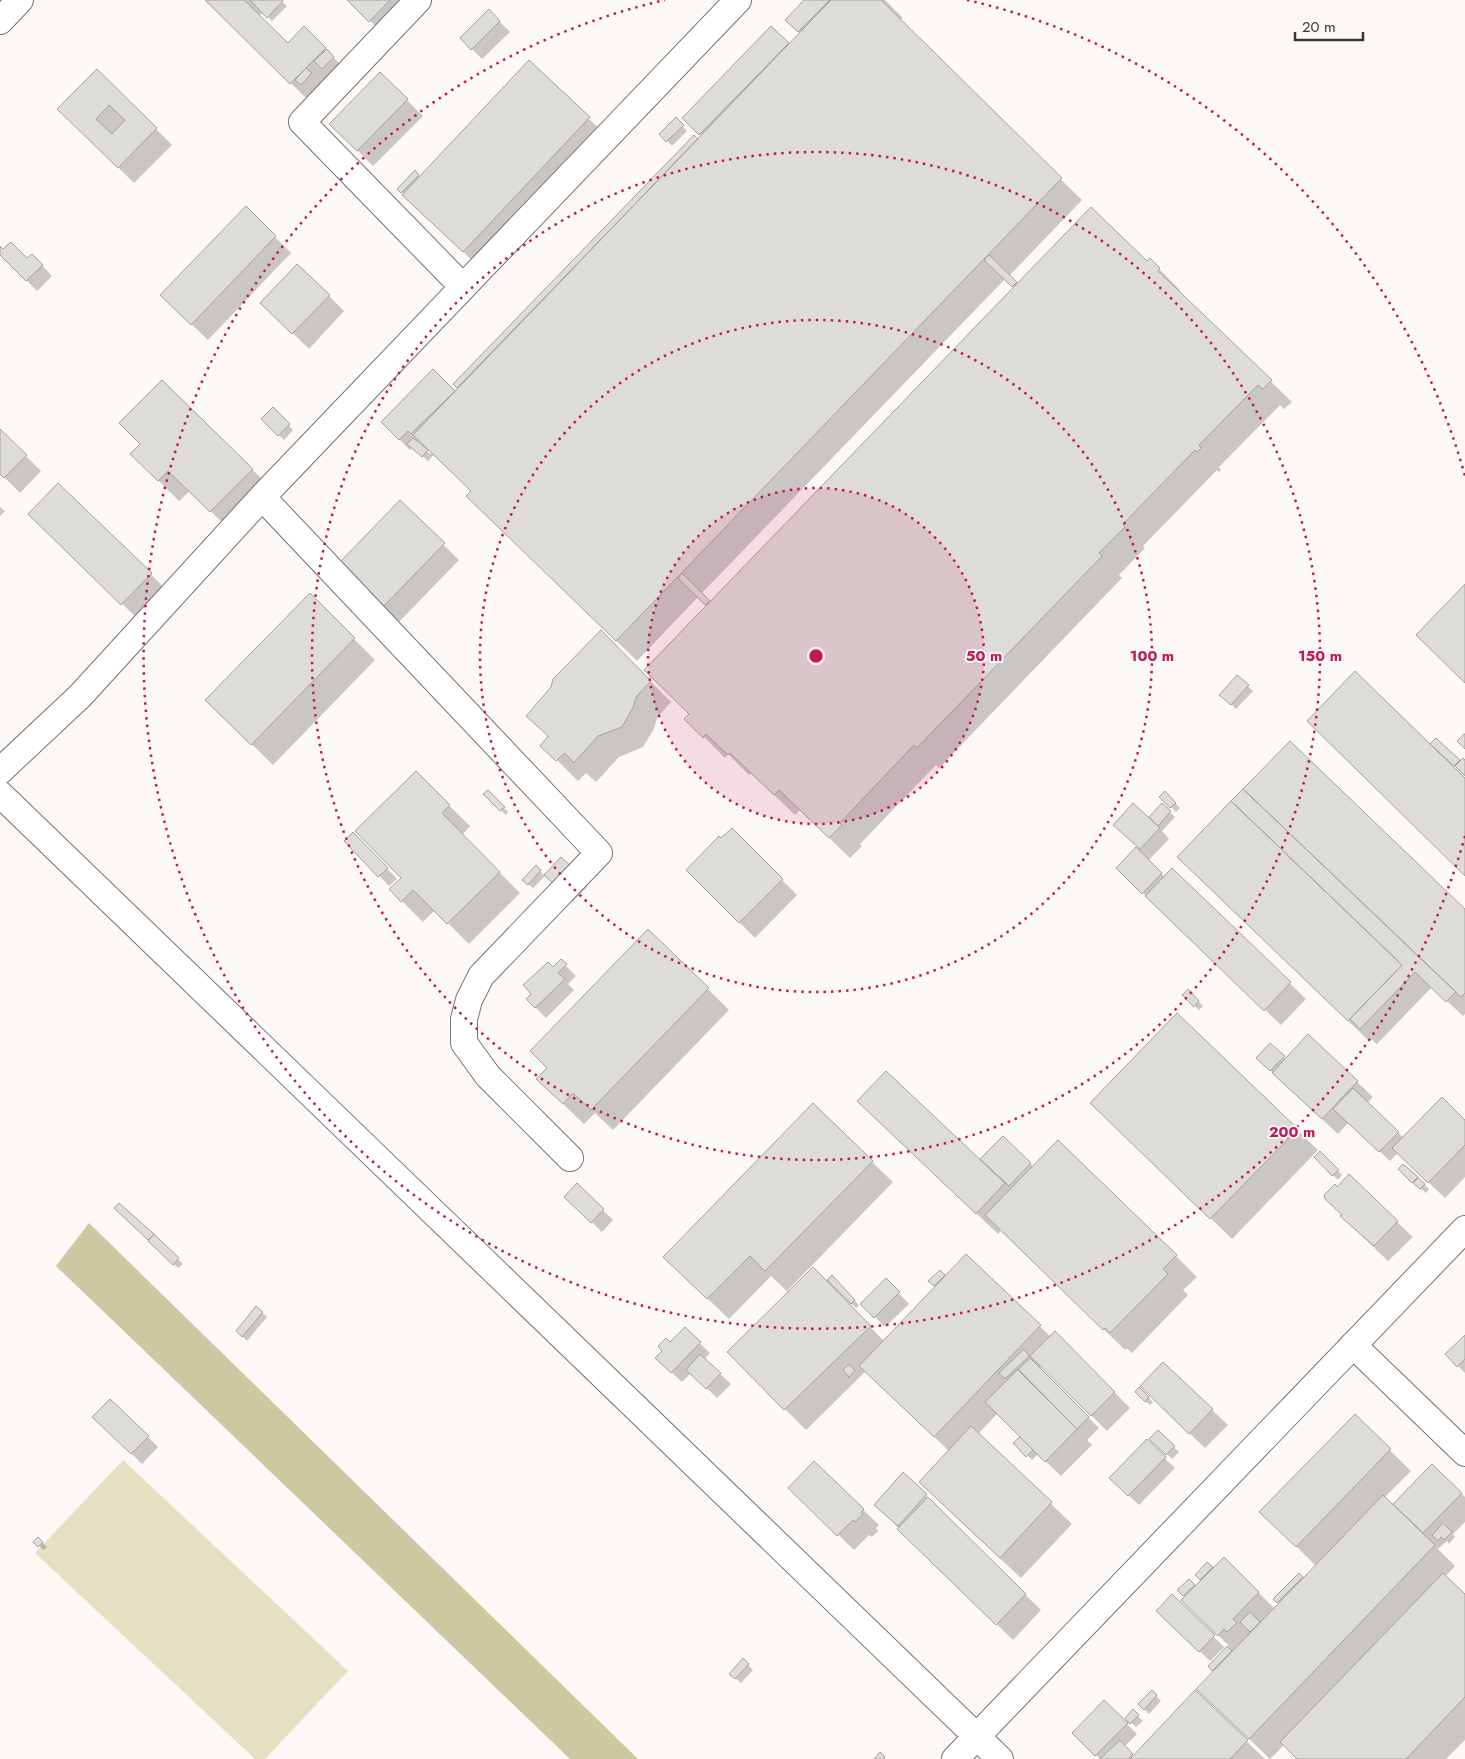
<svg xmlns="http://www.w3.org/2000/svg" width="1465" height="1759" viewBox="0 0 1465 1759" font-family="Jost,sans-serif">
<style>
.green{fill:#e4e1c3}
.forest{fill:#ccc8a2}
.shadow{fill:#0003;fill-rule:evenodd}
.building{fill:#dedcd8;stroke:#a4a29f;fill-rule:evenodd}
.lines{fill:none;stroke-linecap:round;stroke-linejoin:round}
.minor-casing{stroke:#767371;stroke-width:28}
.minor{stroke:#fff;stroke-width:26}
.ring{fill:none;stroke:#c2185b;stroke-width:2.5;stroke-dasharray:2.5 5}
.centre{fill:#c2185b;stroke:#fcf8f6;stroke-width:2.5}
.ring-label{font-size:15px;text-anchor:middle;font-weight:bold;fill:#c2185b;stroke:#fcf8f6;stroke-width:4;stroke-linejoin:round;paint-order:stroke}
</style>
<rect width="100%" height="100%" fill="#fcf8f6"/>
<path class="green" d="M123,1460l225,211 -83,88h-10l-220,-206z"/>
<path class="forest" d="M89,1223l549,536h-68l-514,-493z"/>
<path class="shadow" d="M207,0h73l7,6 -15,15 -9,-9 -4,4 29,29 16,-17 42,42 -34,34z
M348,0h73l-35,36z
M806,0h79l17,17 -1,7 181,176 -73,76 9,9 129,-23 12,7 21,21 -2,2 114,110 -8,7 -4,-4 -61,62 2,3 -2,2 -2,-2 -74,76 2,2 -26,27 3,3 -183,190 -3,-3 -76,79 2,2 -12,12 -50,-48 -5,5 -44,-42 -2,2 -21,-21 -3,4 -39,-39 5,-4 16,-109 -9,-9 -61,64 -148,-144 -17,-25 -38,-38 -6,7 -15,-14 -3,3 -28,-28 51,-51 23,22 4,-4 -5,-5 247,-248 -18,-18 87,-91 19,18 11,-11 -14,-14zM1005,279l9,9 -304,315 -9,-9zM419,441l13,12 -2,1 -13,-11z
M489,11l21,21 -28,27 -21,-21z
M529,62l81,77 -126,133 -86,-83 17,-17 5,5z
M97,70l75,75 -38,38 -75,-74z
M380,74l43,42 -50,50 -42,-42z
M676,119l11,12 -15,15 -11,-12z
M246,208l45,45 -83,87 -31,-30z
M0,248l27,12 5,-5 20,21 -15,15 -37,-38z
M329,296l15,15 -35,38 -47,-46z
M162,381l111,109 -41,42 -42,-41 -11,10 -26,-26 -11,-31z
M273,409l20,21 -9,10 -21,-21z
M0,430l41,41 -21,22 -20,-20z
M400,502l59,58 -60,62 -59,-58z
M0,507l5,4 -5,5z
M45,530l106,44 15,16 -28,29z
M310,595l65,65 -102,105 -66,-65z
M601,632l70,70 -14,16 -3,11 -11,18 -24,10 -23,25 -10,-9 -8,8 -36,-36 7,-9z
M1237,677l16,14 -17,18 -15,-15z
M416,773l54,53 -8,9 58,58 -51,51 -34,-34 -12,12 -21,-21z
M488,792l20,20 -2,3 -21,-21z
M1165,793l15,15 -4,4 -15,-15z
M1162,805l13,12 -13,14 7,8 -21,22 17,16 7,-7 134,129 -25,26 -164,-157 21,-21 17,-25z
M732,830l65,65 -42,43 -67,-68z
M353,833l44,46 -8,7 -43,-45z
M561,859l27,27 -15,15 -27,-26 -13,13 -9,-8 12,-13 9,9z
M1200,878l265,33v103l-2,2 -31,-29 -55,57 -6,-5 -2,2z
M648,930l81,80 -116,120 -18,-17 -11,11 -25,-24z
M561,961l15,15 -8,8 6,6 -28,28 -19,-19z
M1188,991l15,15 -4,4 -15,-15z
M1270,1044l16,16 71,22 16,15 -6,6 37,35 61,-17v56l-20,21 -47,-45 -8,8 -41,-39 -11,12 -81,-76z
M880,1122l109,47 14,-31 31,29 142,89 21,21 -14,13 5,5 -56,58 -6,-5 -1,2 -123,-121 -4,5z
M1113,1123l184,7 21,20 -86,89z
M1320,1152l22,23 -4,5 -23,-23z
M872,1162l21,20 -105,108 2,2 23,-23 71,72 52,-54 -6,-6 10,-10 5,6 21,-22 85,82 4,-4 75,75 -23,23 -65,-65 -3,3 60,59 -12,12 5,5 -31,31 -23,-22 -6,6 -17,-17 16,6 1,-1 -34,-35 -20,21 94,90 -51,54 -80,-75 8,-52 -83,-80 -60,59 -21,-21 4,-116 -18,-17 -42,43 -43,-41z
M1403,1165l26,24 -3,4 -22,-19z
M577,1185l36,35 -11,12 -36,-35z
M119,1205l64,59 -5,4 -62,-60z
M1342,1217l55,5 16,15 -25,24z
M832,1277l27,28 -3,3 -27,-28z
M886,1280l23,24 -24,23 -23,-23z
M257,1308l10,9 -20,24 -5,-5z
M685,1329l25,24 -6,6 27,25 -14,14 -26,-25 -9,9 -15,-14 3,-24z
M1465,1337v36l-7,-7z
M1139,1389l14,13 -3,3 -14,-13z
M110,1400l48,47 -16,17 -48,-47z
M1157,1402l55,8 16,15 -23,23z
M1355,1416l56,55 -27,27 16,15 32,-47 33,31v25l-12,12 2,3 -6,7 -2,-3 -9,8 17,17 -10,11 20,19v144l-19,19h-148l-14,-14 -14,14 -51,-49 -4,-39 -6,-5 20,-20 -46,-46 2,-3 -6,-7 10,-9 6,6 7,-7 -5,-5 10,-12 6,6 11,-11 51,51 5,-5 -5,-5 24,-24 4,4 13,-13 -34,-34z
M1158,1432l21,20 -7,7 -21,-20z
M1147,1441l28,27 -36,37 -18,-17z
M814,1462l65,63 -3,3 2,3 -6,6 -3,-2 -15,15 -64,-62z
M926,1495l10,10 -1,1 106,104 -28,30 -138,-135z
M38,1538l9,9 -4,3 -8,-9z
M1172,1596l52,51 -14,14 -52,-50z
M743,1660l10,10 -12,13 -10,-9z
M1152,1692l9,9 -12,13 -9,-10z
M1195,1692l70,67h-165l-26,-26 30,-31 33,32 -13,13 10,10z
M1133,1711l10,10 -7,6 -10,-9z"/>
<path class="building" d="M205,0h39l44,43 16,-17 22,22 -36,36z
M250,0h32l1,1 -16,17z
M347,0h43l-21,22z
M804,0h26l-32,32 -13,-12z
M831,0h50l181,178 -446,463 -150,-145 5,-5 -58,-56z
M489,9l11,12 -29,29 -11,-12z
M771,26l18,17 -90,92 -17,-17z
M327,49l7,8 -12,12 -8,-8z
M529,60l61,57 -127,135 -61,-57z
M306,68l6,5 -11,12 -6,-5z
M97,69l60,59 -39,40 -61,-59zM109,105l16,15 -13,14 -16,-15z
M380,72l28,27 -51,52 -28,-27z
M676,117l8,8 -18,17 -7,-8z
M694,135l4,4 -241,249 -4,-4z
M415,170l4,5 -18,18 -4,-4z
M246,206l30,30 -85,89 -31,-30z
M1091,207l56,54 3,-3 10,10 -2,3 114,109 -9,9 -5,-4 -59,60 2,3 -4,4 -2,-2 -72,74 2,3 -26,26 3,3 -185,192 -3,-3 -74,78 2,2 -13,13 -50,-48 -5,5 -44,-42 -2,2 -22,-21 -3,4 -19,-19 5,-5 -45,-44z
M11,242l16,16 5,-4 11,11 -17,16 -26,-26v-9l3,3z
M989,255l28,27 -5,5 -28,-27z
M297,264l33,31 -38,39 -32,-31z
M433,369l22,22 -44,43 -3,-3 -9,9 -18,-18z
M162,380l91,89 -43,43 -42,-41 -10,10 -28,-27 10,-10 -21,-21z
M273,407l17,17 -12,12 -17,-17z
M0,429l27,26 -23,23 -4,-4z
M413,438l15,12 -6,7 -15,-13z
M58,483l94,90 -31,32 -93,-91z
M400,500l45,43 -62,64 -45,-43z
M682,573l28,28 -5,4 -27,-27z
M1465,584v99l-49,-48z
M310,593l45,45 -104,107 -46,-45z
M601,630l50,51 -15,16 -3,11 -11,19 -24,9 -24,27 -9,-10 -9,8 -16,-15 8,-10 -22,-20 25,-29 2,-8z
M1355,671l110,107v98l-158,-155z
M1237,675l12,10 -18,20 -12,-10z
M1464,734h1v15l-8,-8z
M1436,738l24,22 -6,6 -24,-22z
M1290,741l175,168v84l-4,4 -218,-208z
M1463,758l2,2v16l-10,-10z
M416,771l34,34 -8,8 58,59 -53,52 -34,-34 -12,12 -12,-13 12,-11 -46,-47z
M1243,789l213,203 -10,10 -31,-30 -55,57 -10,-10 52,-54 -171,-164z
M488,790l17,17 -5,4 -17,-17z
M1165,791l11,12 -6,5 -11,-11z
M1231,801l171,164 -54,56 -171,-164z
M1133,803l27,25 -20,21 -27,-24z
M1162,803l9,8 -13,15 -9,-9z
M732,828l51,51 -44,44 -53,-53 33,-34 2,2z
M353,832l35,36 -10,9 -34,-36z
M1136,847l26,26 -20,21 -26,-26z
M561,857l18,17 -17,18 -18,-17z
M536,865l5,5 -13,15 -6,-5z
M1172,868l119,114 -27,29 -119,-115z
M648,929l61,59 -118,122 -18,-17 -10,11 -27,-25 11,-11 -17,-17z
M561,959l6,5 -9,9 7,6 -30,29 -9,-9 5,-5 -8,-9 25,-23 5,5z
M1188,989l11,12 -5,6 -12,-12z
M1177,1013l121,116 -88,90 -120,-116z
M1308,1034l50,47 -36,38 -50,-46z
M1270,1043l15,13 -15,15 -14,-13z
M886,1071l119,112 -29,31 -119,-113z
M1353,1088l46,44 -20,20 -46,-43z
M1442,1097l23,23v25l-37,38 -36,-35z
M813,1103l60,58 -108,110 -15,-15 -43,43 -44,-42z
M1003,1136l28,27 -22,23 -29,-27z
M1058,1140l119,115 -14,14 5,5 -58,59 -5,-5 -2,2 -118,-115z
M1320,1151l19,19 -7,6 -18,-19z
M1403,1164l15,13 -6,6 -14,-14z
M1349,1174l49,47 -24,25 -34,-30 2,-1 -17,-16 -1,-4 11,-11 2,3z
M1418,1178l7,6 -5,5 -7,-6z
M577,1183l27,26 -13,14 -27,-26z
M119,1203l35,31 -6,6 -34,-32z
M154,1234l25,24 -6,7 -25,-24z
M966,1254l75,71 -107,112 -75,-71z
M813,1267l58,59 -87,84 -57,-58z
M940,1270l5,5 -11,11 -6,-5z
M832,1275l23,25 -4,4 -24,-24z
M886,1278l14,14 -26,26 -14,-14z
M256,1306l7,6 -21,25 -6,-6z
M685,1327l16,15 -30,31 -16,-15 7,-7 -4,-5 8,-8 4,4z
M1055,1331l60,61 -24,24 -61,-60z
M1465,1335v24l-8,8 -12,-13z
M1024,1349l5,7 -24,23 -6,-6z
M700,1354l21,19 -15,16 -20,-19z
M1030,1358l59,59 -12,12 -59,-59z
M1163,1362l50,47 -24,25 -49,-48z
M849,1364l6,7 -6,6 -6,-7z
M1018,1369l59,60 -32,33 -60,-60z
M1139,1387l10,10 -4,5 -10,-10z
M110,1399l39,37 -18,18 -39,-37z
M1355,1414l36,35 -95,98 -37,-35z
M971,1426l81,76 -52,56 -81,-76z
M1158,1430l17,16 -9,9 -17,-16z
M1020,1437l13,13 -7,7 -13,-14z
M1147,1439l19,18 -38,39 -19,-18z
M814,1461l50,48 -3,3 2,2 -8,8 -2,-2 -16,16 -49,-48z
M1432,1464l30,29 -39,40 -30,-29z
M903,1472l24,22 -29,32 -24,-21z
M1383,1495l52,50 -186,194 -53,-50z
M928,1497l98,97 -30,31 -99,-96z
M1443,1523l9,9 -8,8 -3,-3 -3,4 -6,-6z
M38,1537l5,5 -5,5 -5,-5z
M1224,1557l35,35 -26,27 4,4 -10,9 -3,-3 -6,7 -37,-36z
M1207,1562l6,5 -13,13 -5,-5z
M1299,1573l4,4 -26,26 -4,-4z
M1443,1573l22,21v103l-59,62h-109l-17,-17z
M1189,1579l6,6 -12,11 -6,-6z
M1172,1594l43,41 -16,17 -43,-41z
M1250,1612l10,10 -10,10 -10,-10z
M1227,1646l5,5 -20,20 -4,-5z
M743,1658l6,6 -14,15 -6,-5z
M1152,1690l5,5 -13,15 -6,-6z
M1195,1690l53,50 -18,19h-100z
M1104,1700l24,23 -33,33 -23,-23z
M1133,1709l6,6 -9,9 -5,-6z
M1120,1740l13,14 -5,5h-28z
M880,1752l5,5 -2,2h-9z"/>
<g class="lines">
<defs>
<path id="minor" d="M418,0l-116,122 161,165
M0,21l20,-21
M262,497l337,356 -118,123 -12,24 -5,19v24l24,33 82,82
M0,771l80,-75 182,-199 476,-497
M0,794l1000,965
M1353,1345l112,108
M955,1759l510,-530"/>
</defs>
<use href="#minor" class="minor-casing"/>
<use href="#minor" class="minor"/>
</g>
<circle cx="816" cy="656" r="168" fill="#c2185b" fill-opacity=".12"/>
<g class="ring">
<circle cx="816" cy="656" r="168"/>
<circle cx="816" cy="656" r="336"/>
<circle cx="816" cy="656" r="504"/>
<path d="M1465 836A673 673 0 1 1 665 0M967 0A673 673 0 0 1 1465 476"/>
</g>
<circle cx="816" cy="656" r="8" class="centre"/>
<g class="ring-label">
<text x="984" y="661">50 m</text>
<text x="1152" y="661">100 m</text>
<text x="1320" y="661">150 m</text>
<text x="1292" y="1137">200 m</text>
</g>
<path d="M1295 32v8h68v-8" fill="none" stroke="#383635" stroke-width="2.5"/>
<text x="1302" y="32" font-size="15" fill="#383635" stroke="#fcf8f6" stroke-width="4" paint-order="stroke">20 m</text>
</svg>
